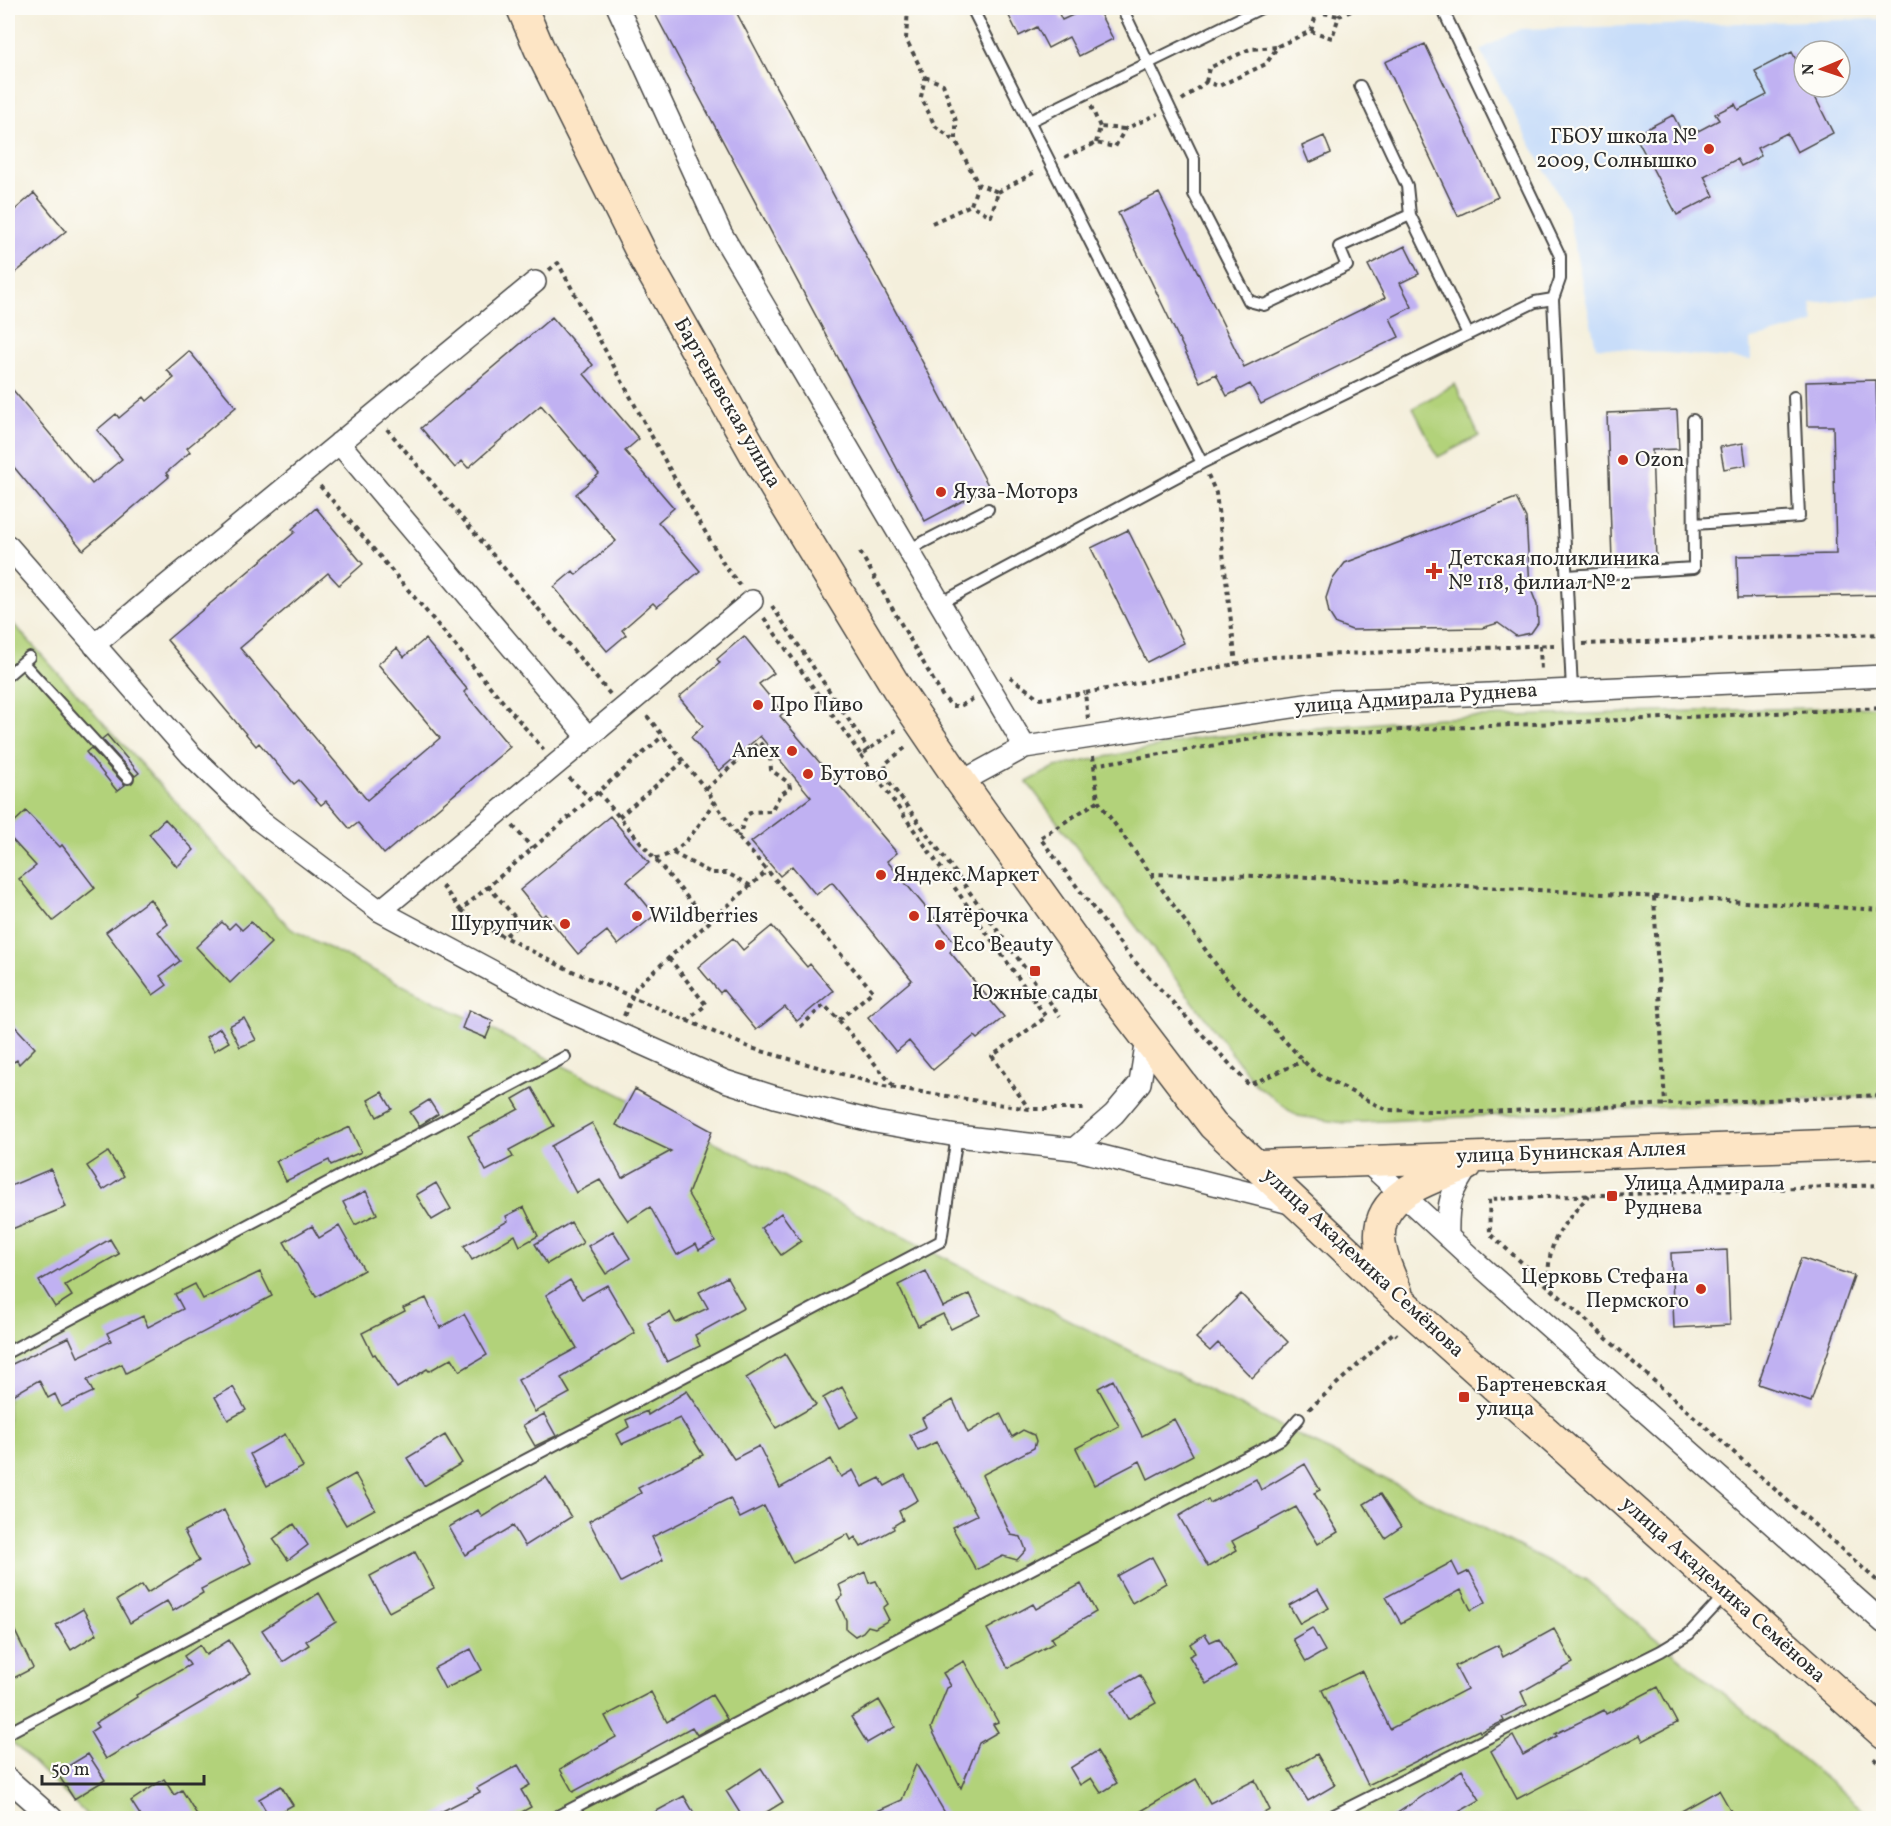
<svg xmlns="http://www.w3.org/2000/svg" width="1891" height="1826" viewBox="0 0 1891 1826" font-family="Vollkorn,serif">
<style>
.built{fill:#c8ddf9;fill-rule:evenodd}
.green{fill:#b2d27a;stroke:#6e7e52;stroke-width:1.5}
.building{fill:#c0b1f2}
.lines{fill:none;stroke-linecap:round;stroke-linejoin:round}
.lane-casing{stroke:#494846;stroke-width:14}
.street-casing{stroke:#494846;stroke-width:24}
.secondary-casing{stroke:#494846;stroke-width:33}
.path{stroke:#494846;stroke-width:4;stroke-dasharray:4.5 4.5;stroke-linecap:butt}
.lane{stroke:#fff;stroke-width:10}
.street{stroke:#fff;stroke-width:21}
.secondary{stroke:#fde5c5;stroke-width:30}
.poi-dot{fill:#c8321e;stroke:#fdfcf7;stroke-width:2}
.labels{text-anchor:middle;dominant-baseline:central;stroke-width:4.5;stroke-linejoin:round;paint-order:stroke}
.poi-label{font-size:21px;fill:#2b2b2b;stroke:#fdfcf7;text-anchor:start}
.street-label{font-size:21px;fill:#2b2b2b;stroke:#fdfcf7}
</style>
<rect width="100%" height="100%" fill="#fdfcf7"/>
<filter id="ink" filterUnits="userSpaceOnUse"><feTurbulence type="fractalNoise" baseFrequency=".0167" numOctaves="2"/><feDisplacementMap in="SourceGraphic" scale="12" xChannelSelector="R" yChannelSelector="G"/><feConvolveMatrix kernelMatrix="1 2 1 2 8 2 1 2 1" color-interpolation-filters="sRGB"/></filter>
<filter id="wash" filterUnits="userSpaceOnUse"><feTurbulence type="fractalNoise" baseFrequency=".008" numOctaves="4" result="noise"/><feDisplacementMap in="SourceGraphic" scale="24" xChannelSelector="R" yChannelSelector="G"/><feGaussianBlur stdDeviation="1.35" result="paint"/><feColorMatrix in="noise" values="0 0 0 0 0 0 0 0 0 0 0 0 0 0 0 0 0 1.4 0 .05"/><feComposite in="paint" operator="in"/></filter>
<g filter="url(#wash)">
<rect width="100%" height="100%" fill="#f4efdc"/>
<path class="built" d="M1883,19v276l-72,8 3,20 -64,17 1,20 -155,-13 -29,-136 -87,-161 41,-21zM1804,51h36v36h-36z"/>
<path class="green" d="M1455,384l24,52 -41,21 -25,-49z
M8,618l283,311 1295,651 287,238h-1783l-82,-80z
M1883,706v390l-539,27 -46,-7 -43,-32 -228,-302 28,-15 151,-30 234,-19z"/>
<g id="blocks">
<path class="building" d="M652,8h82l255,479 -64,34z
M1005,8h51l6,12 26,-12h9l16,31 -34,17 -10,-19 -21,11 -11,-21 -18,9z
M1425,44l73,153 -40,19 -73,-154z
M1792,52l12,23v12h6l23,46 -36,19 -10,-19 -30,15 4,8 -20,10 -4,-7 -33,17 10,20 -37,19 -42,-80 38,-20 12,23 34,-18 -4,-6 20,-10 3,6 29,-15 -12,-24z
M1324,136l7,17 -22,10 -7,-17z
M34,193l32,38 -58,48v-63z
M1159,193l85,174 141,-69 -17,-33 37,-19 14,28 -19,9 12,24 -22,11 9,19 -138,67 -11,-20 -23,12 -11,-22 -16,8 -82,-169z
M552,317l41,48 -9,9 55,65 -14,12 49,57 -16,14 42,49 -43,36 -4,-4 -31,27 4,5 -19,16 -53,-64 19,-16 3,4 40,-34 -40,-47 23,-20 -58,-69 -73,63 -6,-7 -7,7 -34,-40z
M189,351l47,56 -49,41 3,4 -24,21 3,4 -86,73 -75,-90v-76l84,100 30,-25 -25,-29 19,-16 3,4 25,-21 3,4 27,-23 -7,-8z
M1876,380l6,215 -144,3 -1,-42 99,-2 -3,-128h-26l-1,-44z
M1677,410l2,39 -27,1 4,109 -44,2 -5,-148z
M1743,443l3,22 -22,4 -4,-22z
M1516,498l10,20 4,69 7,18 1,18 -7,10 -15,3 -18,-13 -16,5 -130,2 -16,-6 -7,-11 -3,-15 6,-18 13,-17z
M316,508l47,56 -24,21 -11,-12 -88,75 127,152 73,-62 -62,-74 19,-16 7,9 21,-18 42,50 -3,3 46,55 -126,107 -26,-31 -8,6 -24,-28 -5,4 -22,-25 -5,4 -35,-41 -3,3 -89,-106 128,-108 -3,-3z
M1128,530l56,113 -37,19 -56,-114z
M744,636l30,37 -15,11 24,29 -3,3 117,137 -10,8 70,84 -7,7 54,65 -27,22 -3,-3 -41,34 -24,-29 -13,11 -28,-35 44,-37 -80,-98 -16,13 -24,-29 -12,10 -29,-34 60,-45 -51,-61 -41,35 -28,-34 12,-11 -24,-29 41,-34 -3,-4z
M107,735l32,38 -4,3 -33,-37z
M91,748l34,37 -8,6 -31,-39z
M26,811l34,36 2,-2 33,43 -42,33 -34,-42 17,-13 -28,-31v-7z
M610,816l39,47 -22,18 28,34 -37,30 -11,-14 -29,23 -33,-40 -3,3 -22,-27z
M165,819l29,31 -17,17 -28,-33z
M150,899l18,25 -10,8 22,29 -20,15 7,9 -14,10 -47,-63z
M222,922l7,7 6,-6 7,7 9,-8 20,21 -41,40 -34,-36z
M772,926l35,41 3,-3 23,27 -36,30 -12,-14 -29,23 -33,-40 -3,3 -22,-26 35,-29 10,12z
M469,1010l24,11 -7,17 -24,-10z
M244,1018l12,22 -16,7 -11,-21z
M8,1019l27,29 -16,16 -2,-4 -9,5z
M220,1028l9,14 -15,9 -8,-14z
M532,1088l22,38 -45,24 4,7 -27,14 -18,-35 51,-27 -6,-10z
M635,1089l77,42 -24,63 27,47 -16,9 -3,-6 -19,11 -27,-48 -22,14 -28,-41 -24,13 -25,-47 41,-23 30,55 49,-27 -55,-26z
M382,1092l10,17 -15,8 -9,-17z
M429,1100l9,14 -19,12 -9,-14z
M350,1127l11,25 -30,13 -2,-5 -43,21 -10,-20z
M108,1152l16,24 -21,14 -16,-24z
M51,1169l15,38 -54,22 -4,-12v-30z
M436,1183l15,26 -19,11 -16,-25z
M366,1191l11,23 -22,11 -12,-23z
M524,1207l14,29 -18,10 -5,-11 -43,25 -8,-14 44,-25 -2,-5z
M781,1213l20,28 -20,14 -20,-27z
M571,1222l12,21 -36,21 -12,-20z
M312,1226l7,12 20,-12 25,44 -48,27 -32,-55z
M613,1231l17,27 -24,16 -18,-28z
M110,1239l9,15 -54,31 7,11 -17,11 -16,-26z
M1727,1250l3,75 -56,3 -3,-75z
M1801,1258l53,18 -43,126 -53,-18z
M926,1271l17,36 27,-13 10,21 -29,14 -8,-15 -25,12 -20,-41z
M260,1272l12,24 -146,77 -4,-9 -35,16 6,12 -32,15 -6,-13 -7,4 -9,-18 -31,18v-32l61,-29 9,20 33,-16 -4,-8 36,-17 5,11 35,-18 -8,-15 20,-10 8,15z
M727,1277l17,31 -49,27 5,11 -33,16 -19,-39 22,-11 6,11 32,-15 -9,-16z
M570,1280l12,19 25,-14 28,48 -74,45 9,15 -35,19 -17,-32 59,-32 -31,-53z
M1241,1294l47,48 -36,36 -34,-35 -8,8 -14,-13z
M426,1298l14,30 24,-14 23,41 -27,16 -8,-13 -23,13 -2,-2 -30,19 -22,-34 -2,1 -11,-22 43,-22 -2,-3z
M785,1354l31,51 -40,23 -30,-50z
M1113,1380l29,56 32,-17 19,36 -45,24 -8,-18 -46,24 -18,-37 43,-22 -21,-38z
M233,1387l13,23 -18,10 -13,-23z
M842,1387l17,30 -20,11 -16,-30z
M687,1391l47,68 25,-13 21,42 51,-29 10,18 12,-7 9,17 18,-9 5,8 20,-11 13,25 -19,11 4,9 -10,6 1,3 -33,18 -6,-10 -4,3 -3,-6 -55,29 -29,-57 -24,12 -10,-20 -78,39 11,23 -42,22 -32,-61 52,-28 -3,-5 65,-33 -23,-37 -58,26 -5,-10 12,-7 -3,-7 21,-9 1,4z
M953,1400l15,33 32,-20 12,24 11,-7 11,5 2,6 -2,7 -52,27 29,60 10,2 5,13 -9,10 -14,-4 -27,14 -24,-43 25,-12 -41,-73 -18,9 -8,-16 16,-8 -4,-9z
M544,1414l12,22 -21,10 -12,-21z
M285,1434l18,33 -36,19 -17,-32z
M445,1435l17,28 -38,23 -17,-28z
M1305,1464l15,26 -6,3 24,39 -20,12 -22,-37 -64,34 5,9 -29,17 -29,-51 29,-17 2,4 46,-24 5,11z
M355,1474l20,35 -29,16 -21,-34z
M546,1477l25,40 -46,29 -12,-20 -48,29 -16,-28 29,-17 4,7z
M1380,1494l21,33 -16,11 -21,-34z
M224,1510l27,53 -50,26 2,4 -30,18 -6,-10 -37,22 -13,-23 25,-15 5,8 52,-32 -15,-30z
M294,1524l14,21 -20,15 -15,-21z
M415,1552l19,36 -45,24 -19,-36z
M1152,1557l14,26 -34,20 -15,-27z
M1452,1562l7,14 10,-5 17,31 -15,8 -10,-20 -60,33 -15,-26z
M865,1572l4,11 7,-2 12,23 -5,4 6,12 -14,8 -7,-2 -5,6 -8,4 -9,-7v-9l-9,-20 6,-4 -4,-11z
M1081,1584l15,28 -45,26 3,5 -46,25 -21,-39 46,-25 3,5z
M1318,1589l11,19 -29,16 -11,-19z
M319,1593l17,29 -30,19 3,4 -26,17 -21,-32z
M83,1609l14,25 -26,16 -15,-25z
M8,1617l25,51 -25,13z
M1312,1628l13,23 -19,11 -13,-23z
M1554,1629l19,34 -52,29 6,13 -25,12 2,4 -24,11 -1,-2 -111,55 -46,-95 40,-19 28,58 77,-40 -12,-23 43,-21 5,12z
M1205,1634l5,8 9,-4 17,28 -30,18 -17,-28 6,-3 -5,-9z
M229,1640l22,33 -145,86 -16,-27 8,-5 -3,-4 42,-26 -1,-2 54,-30 -6,-9 16,-11 6,10z
M471,1649l11,21 -37,19 -11,-21z
M964,1661l34,61 -5,2 5,8 -19,11 -18,45 -30,-60 16,-40 4,-2 -8,-13z
M1140,1675l16,28 -28,16 -16,-28z
M1658,1687l19,36 -34,18 -3,-6 -123,64 -26,-48 22,-15 10,19 34,-19 -2,-2 49,-24 2,4z
M651,1692l16,30 45,-27 15,24 -30,16 -5,-8 -119,65 -13,-23 56,-32 -11,-21z
M879,1700l16,27 -28,16 -16,-26z
M1097,1751l20,32 -16,10 -10,-15 -11,7 -10,-17z
M88,1754l17,26 -31,19 -17,-26z
M1317,1754l18,31 -27,16 -19,-31z
M916,1764l32,54h-86l40,-18z
M518,1765l12,20 -9,5 10,17 -20,11h-82l51,-26 -3,-4z
M761,1768l22,34 -26,16h-14l-17,-27z
M1462,1770l18,30 -32,18h-58z
M164,1779l10,16 8,-5 17,28h-57l-11,-17z
M1196,1779l14,24 45,-23 15,30 -17,8h-124z
M281,1786l12,19 -23,13 -11,-19z
M1719,1790l13,23 -10,5h-53z
M684,1796l13,22h-53z"/>
</g>
</g>
<g filter="url(#ink)">
<use href="#blocks" fill-opacity="0" stroke="#494846" stroke-width="1.5"/>
<g class="lines">
<defs>
<path id="lane" d="M1122,8l72,151v35l55,107 15,4 83,-39 -8,-19 71,-32 58,119
M1442,8l118,248v23l-7,20 19,391
M1442,8h34
M1360,86l47,100 3,29
M1030,121l231,-113
M1202,463l333,-161 18,-3
M1694,524l105,-7 -5,-120
M908,550l80,-41
M1567,576l127,-8 -1,-148
M939,604l263,-141 -230,-455
M23,663l105,115
M8,675l21,-18
M8,1352l557,-295
M8,1733l933,-492 16,-105
M554,1818l727,-379 18,-21
M1328,1818l333,-167 28,-17 37,-40"/>
<path id="street" d="M618,8l103,225 304,514
M339,443l249,294
M8,546l183,209 68,65 121,91 177,95 168,75 50,16 100,25 82,14 117,13 220,55
M94,645l441,-363
M961,782l64,-35 307,-46 552,-25
M380,911l372,-310
M1074,1149l40,-35 26,-31 7,-44
M1367,1162l102,94 415,367
M1448,1237c-1,-34 2,-45 22,-73
M8,1779l44,39"/>
<path id="secondary" d="M522,8l17,40 105,210 116,205 137,225 64,94 145,203 107,140 198,186 473,423
M1259,1165l625,-22
M1397,1292c-7,-17 -16,-35 -17,-54 -3,-45 53,-60 87,-73"/>
</defs>
<use href="#lane" class="lane-casing"/>
<use href="#street" class="street-casing"/>
<use href="#secondary" class="secondary-casing"/>
<path class="path" d="M908,8l-2,31 19,38 -4,20 14,29 20,15
M1311,31l6,-19 22,4
M925,77l18,7 13,37v20l22,43 -7,21 20,11 7,-24 -20,-8
M1206,82l3,-14 41,-19 27,-2
M1182,100l24,-18 13,4 47,-22 12,-18 33,-15 21,7 7,-22 20,-8
M1091,106l9,21
M1096,143l4,-16 25,2
M1065,157l31,-14 19,4 10,-18 33,-15
M998,192l39,-21
M932,223l39,-18
M549,270l9,-7 118,218 50,87 14,17
M387,429l223,265
M1208,475l8,18 20,171
M320,486l224,264
M860,552l83,145 9,9h8l13,-7
M772,606l97,144
M764,618l97,137 35,-25
M1583,644l301,-10
M1540,646l1,26
M1010,677l30,22 45,-6
M647,716l61,76 30,45 135,154 -34,29 -15,-15 -26,24
M1088,719l-3,-26 187,-36 282,-12
M905,748l-20,16 2,15 173,237
M861,755l185,262 -54,39 37,53
M1093,756l5,45 53,73 160,3 573,33
M1094,765l177,-29 613,-28
M569,778l21,20
M706,789l53,-47 11,12 1,16 18,13 1,5 -10,7 -9,16 -19,1 -5,3 -9,22
M598,792l111,131
M1098,801l-58,37 88,116 121,131 54,-24
M619,817l64,-55
M513,826l19,22
M673,853l38,20h16l24,13
M655,858c26,-2 47,-36 59,-57
M1151,874l74,103 89,95 72,38 99,2 399,-17
M442,886l19,24 202,-174
M488,886l32,37 -16,14
M1654,897l11,208
M461,910l22,16 80,41 188,81 133,38 145,23h58
M669,958l37,47 -20,16
M624,1016l12,-29 131,-116
M839,1020l55,67
M1884,1185l-395,14 1,35 394,353
M1548,1285c0,-47 11,-55 41,-90
M1309,1409l85,-77 3,3
M1874,1758l10,9"/>
<use href="#lane" class="lane"/>
<use href="#street" class="street"/>
<use href="#secondary" class="secondary"/>
</g>
</g>
<g class="poi-dot">
<circle cx="1709" cy="149" r="6"/>
<circle cx="1623" cy="460" r="6"/>
<circle cx="941" cy="492" r="6"/>
<path d="M1431 562h6v6h6v6h-6v6h-6v-6h-6v-6h6z"/>
<circle cx="758" cy="705" r="6"/>
<circle cx="792" cy="751" r="6"/>
<circle cx="808" cy="774" r="6"/>
<circle cx="881" cy="875" r="6"/>
<circle cx="637" cy="916" r="6"/>
<circle cx="914" cy="916" r="6"/>
<circle cx="565" cy="924" r="6"/>
<circle cx="940" cy="945" r="6"/>
<rect x="1029" y="965" width="12" height="12" rx="3"/>
<rect x="1606" y="1190" width="12" height="12" rx="3"/>
<circle cx="1701" cy="1289" r="6"/>
<rect x="1458" y="1391" width="12" height="12" rx="3"/>
</g>
<g class="labels">
<g class="poi-label">
<text x="1697" y="137" text-anchor="end">ГБОУ школа №<tspan x="1697" dy="24">2009, Солнышко</tspan></text>
<text x="1635" y="460">Ozon</text>
<text x="953" y="492">Яуза-Моторз</text>
<text x="1448" y="559">Детская поликлиника<tspan x="1448" dy="24">№ 118, филиал № 2</tspan></text>
<text x="770" y="705">Про Пиво</text>
<text x="780" y="751" text-anchor="end">Anex</text>
<text x="820" y="774">Бутово</text>
<text x="893" y="875">Яндекс.Маркет</text>
<text x="649" y="916">Wildberries</text>
<text x="926" y="916">Пятёрочка</text>
<text x="553" y="924" text-anchor="end">Шурупчик</text>
<text x="952" y="945">Eco Beauty</text>
<text x="1035" y="993" text-anchor="middle">Южные сады</text>
<text x="1624" y="1184">Улица Адмирала<tspan x="1624" dy="24">Руднева</tspan></text>
<text x="1689" y="1277" text-anchor="end">Церковь Стефана<tspan x="1689" dy="24">Пермского</tspan></text>
<text x="1476" y="1385">Бартеневская<tspan x="1476" dy="24">улица</tspan></text>
</g>
<g class="street-label">
<text transform="translate(727 403) rotate(60)">Бартеневская улица</text>
<text transform="translate(1416 699) rotate(-4)">улица Адмирала Руднева</text>
<text transform="translate(1571 1153) rotate(-2)">улица Бунинская Аллея</text>
<text transform="translate(1363 1263) rotate(43)">улица Академика Семёнова</text>
<text transform="translate(1723 1590) rotate(42)">улица Академика Семёнова</text>
</g>
</g>
<rect width="1891" height="1826" fill="none" stroke="#fdfcf7" stroke-width="30"/>
<g transform="translate(1822 69) rotate(268)"><circle r="28" fill="#fdfcf7" stroke="#a9a8a5" stroke-width="1.5"/>
<path d="M0-4.5L10 22L0 15L-10 22Z" fill="#c8321e"/>
<text y="-9" font-size="16" font-weight="bold" text-anchor="middle" fill="#2b2b2b">N</text>
</g>
<path d="M42 1775v9h162v-9" fill="none" stroke="#2b2b2b" stroke-width="3"/>
<text x="51" y="1775" font-size="18" fill="#2b2b2b" stroke="#fdfcf7" stroke-width="4.5" paint-order="stroke">50 m</text>
</svg>
